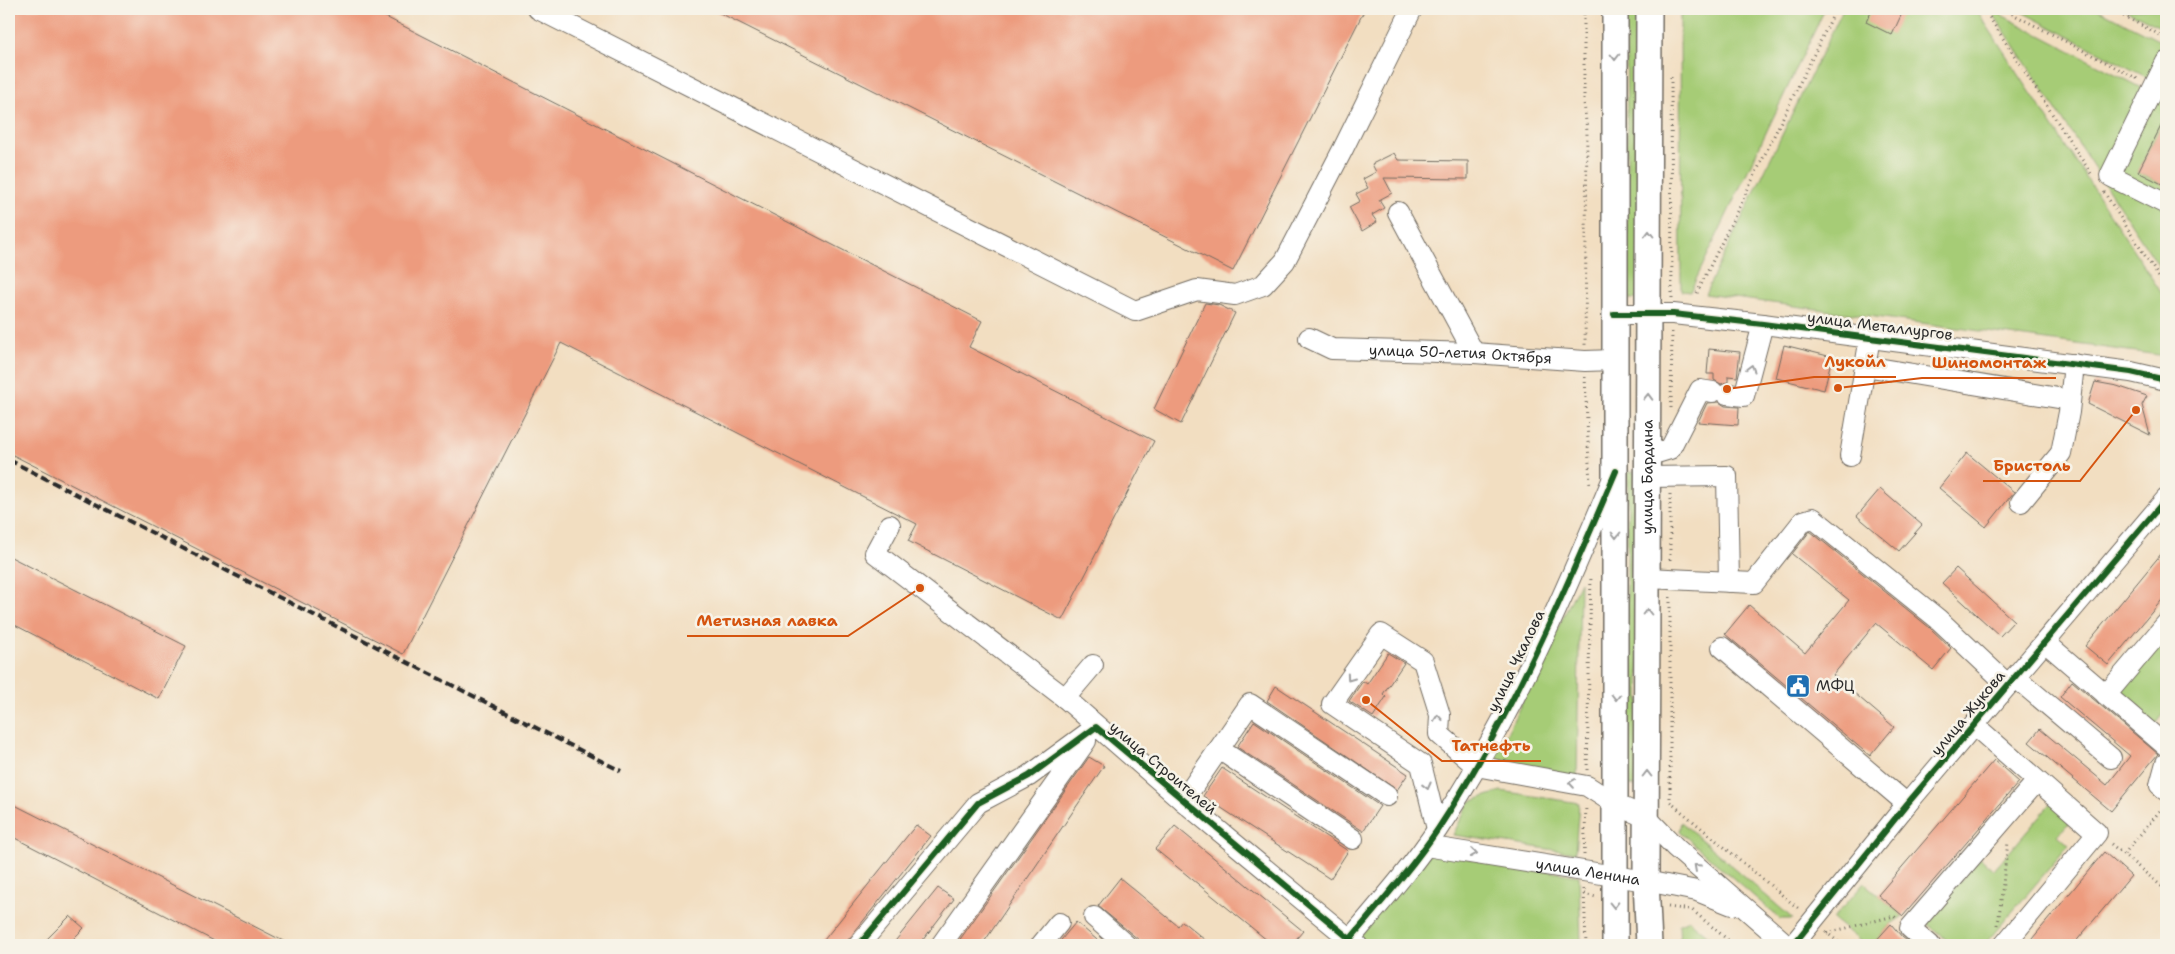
<svg xmlns="http://www.w3.org/2000/svg" width="2175" height="954" viewBox="0 0 2175 954" font-family="'Shantell Sans',sans-serif">
<style>
.green{fill:#a6cc76;stroke:#687c50}
.building{fill:#ed9b7e}
.lines{fill:none;stroke-linecap:round;stroke-linejoin:round}
.minor-casing{stroke:#716a60;stroke-width:22}
.major-casing{stroke:#716a60;stroke-width:28}
.path{stroke:#716a60;stroke-width:3;stroke-dasharray:1 4;stroke-linecap:butt}
.minor{stroke:#fff;stroke-width:20}
.major{stroke:#fff;stroke-width:25}
.rail{stroke:#2b2b2b;stroke-width:4;stroke-dasharray:8 4;stroke-linecap:butt}
.cycleway-casing{stroke:#f7f3e8;stroke-width:9}
.cycleway{stroke:#1b5e20;stroke-width:6}
.oneway{stroke:#a0a0a0}
.labels{text-anchor:middle;dominant-baseline:central;stroke-width:5;stroke-linejoin:round;paint-order:stroke}
.street-label{font-size:15px;fill:#2b2b2b;stroke:#f7f3e8}
.poi-label{font-size:15px;fill:#2b2b2b;stroke:#f7f3e8;text-anchor:start}
.leader{fill:none;stroke:#d5540f;stroke-width:2}
.callout-dot{fill:#d5540f;stroke:#f7f3e8;stroke-width:2}
.callout-label{font-size:16px;text-anchor:middle;font-weight:bold;fill:#d5540f;stroke:#f7f3e8;stroke-width:5;stroke-linejoin:round;paint-order:stroke}
</style>
<rect width="100%" height="100%" fill="#f7f3e8"/>
<filter id="ink" filterUnits="userSpaceOnUse"><feTurbulence type="fractalNoise" baseFrequency=".02" numOctaves="2"/><feDisplacementMap in="SourceGraphic" scale="10" xChannelSelector="R" yChannelSelector="G"/><feConvolveMatrix kernelMatrix="1 2 1 2 8 2 1 2 1" color-interpolation-filters="sRGB"/></filter>
<filter id="wash" filterUnits="userSpaceOnUse"><feTurbulence type="fractalNoise" baseFrequency=".0096" numOctaves="4" result="noise"/><feDisplacementMap in="SourceGraphic" scale="20" xChannelSelector="R" yChannelSelector="G"/><feGaussianBlur stdDeviation="1.12" result="paint"/><feColorMatrix in="noise" values="0 0 0 0 0 0 0 0 0 0 0 0 0 0 0 0 0 1.4 0 .05"/><feComposite in="paint" operator="in"/></filter>
<g filter="url(#wash)">
<rect width="100%" height="100%" fill="#f2dec1"/>
<path class="green" d="M1626,9h13l2,290h-13z
M1680,9h145l-135,283 -9,-1z
M1843,9h133l190,291v56l-461,-62z
M1990,9l158,82 4,-11 -136,-71h81l69,35v72l-28,56 28,14v91z
M2124,9h42v21z
M1628,472h12l-1,315 -14,-3z
M1580,582l-3,197 -68,-9 -13,-14z
M2166,636v74l-12,16 -37,-30z
M1501,791l78,12 -4,50 -122,-18 16,-33z
M2053,801l20,17 -15,17 11,10 -85,100h-31l-28,-23 55,-64 14,12z
M1681,822l112,97h-13l-101,-88z
M1428,852l151,24 2,69h-219l-6,-5z
M1864,883l39,33 -12,8 -19,21h-7l-32,-26z
M1689,920l30,25h-39l-1,-21z"/>
<g id="blocks">
<path class="building" d="M9,9h361l612,312 -13,26 185,94 -92,179 -154,-79 9,-17 -356,-181 -158,311 -394,-201z
M712,9h653l-132,262z
M1872,9h32l-12,26 -26,-13z
M2166,116v70l-28,-14z
M1394,153l4,7 70,1v18l-84,-1 8,15 -13,7 5,8 -12,7 5,7 -15,9 -13,-24 11,-6 -4,-7 12,-6 -5,-9 13,-7 -4,-8z
M1205,303l14,2 16,8 -54,111 -27,-15z
M1784,345l48,12 -8,33 -48,-12z
M1709,349l31,3 -3,25 -9,-1v6l-7,2 -7,-4v-6h-7z
M2095,382l22,4 30,10 -5,9 8,30 -62,-31z
M1719,402l6,4 14,1 -1,18 -40,-3 9,-19z
M1967,453l47,39 -28,35 -47,-39z
M1880,489l42,36 -23,26 -42,-35z
M1810,531l120,97 21,20 -18,22 -57,-47 -43,52 61,52 -24,29 -145,-122 24,-29 56,48 44,-53 -57,-46z
M2166,548v47l-58,70 -23,-19z
M9,556l177,90 -27,53 -150,-77z
M1956,568l58,53 -14,15 -58,-53z
M1388,653l16,10 -21,31 3,3 -13,20 -24,-16 14,-20 4,3z
M2072,681l86,73 -47,57 -82,-69 11,-13 67,56 23,-29 -70,-59z
M1276,686l132,88 -11,16 -130,-89z
M1254,721l126,85 -17,25 -126,-84z
M1089,757l15,9 -122,179h-26z
M1994,760l25,22 -116,134 -25,-21z
M1222,768l126,83 -18,28 -127,-83z
M9,802l282,143h-69l-213,-110z
M916,825l15,11 -87,109h-24z
M1175,826l128,105 -12,14h-18l-118,-96z
M2104,852l27,24 -58,69h-46z
M1120,878l58,48 4,-5 29,24h-66l-47,-39z
M938,888l16,11 -35,46h-27z
M70,916l14,12 -17,17h-26z
M1076,922l27,23h-46z
M1891,924l11,13 10,8h-40z"/>
</g>
</g>
<g filter="url(#ink)">
<use href="#blocks" fill-opacity="0" stroke="#716a60" stroke-width="1"/>
<g class="lines">
<defs>
<g id="minor">
<path d="M538,9l597,302 62,-21 38,5 28,-10 22,-24 58,-112 69,-140"/>
<path d="M2166,62l-56,114 56,28"/>
<path d="M1398,212l76,141"/>
<path d="M1614,314h59l90,10 368,48 35,8"/>
<path id="s1" d="M1309,338l23,11 142,4 111,8 29,-1"/>
<path d="M1865,366l205,34"/>
<path d="M1727,394l17,2 19,-72"/>
<path d="M1647,456l23,-7 30,-59 13,2"/>
<path d="M1850,456l20,-119"/>
<path d="M1647,477l80,-1 2,106"/>
<path d="M2021,502l40,-49 8,-41 5,-48"/>
<path d="M890,525l-15,28 190,145 118,103 174,144"/>
<path d="M1647,578l107,5 49,-62 10,-3 125,101 70,66"/>
<path d="M2046,643l120,103"/>
<path d="M1722,647l185,157"/>
<path d="M2015,677l96,81"/>
<path d="M2106,695l60,-71"/>
<path d="M1065,698l28,-33"/>
<path d="M1974,725l123,108 -93,112"/>
<path d="M1219,749l134,90"/>
<path d="M2166,763l-6,22 6,5"/>
<path d="M1183,801l67,-97 137,92"/>
<path d="M1437,829l-16,-65 -89,-60 49,-70 42,27 17,54 -1,19 37,32 111,20 28,18 32,14 29,30 111,97"/>
<path id="s2" d="M1426,846l220,35 51,10 35,14"/>
<path d="M1094,917l32,28"/>
<path d="M859,945l119,-142 51,-27 67,-49"/>
<path d="M941,945l145,-204"/>
<path d="M1041,945l18,-22"/>
<path d="M1345,945c31,-37 65,-75 92,-115 73,-109 126,-232 176,-352"/>
<path d="M1793,945l114,-141 259,-305"/>
<path d="M1930,945l-20,-17 127,-147"/>
</g>
<g id="major">
<path d="M1615,9v936"/>
<path id="s3" d="M1649,945l-3,-64 3,-872"/>
</g>
</defs>
<use href="#minor" class="minor-casing"/>
<use href="#major" class="major-casing"/>
<path class="path" d="M1584,9v94l3,28 -2,214
M1984,9l108,166
M2003,9l137,71
M2110,9l56,29
M1671,77l1,221
M2104,192l62,96
M1697,293l139,-284
M1585,377l5,108
M1671,408l1,-79
M1670,494v69
M1670,597v205l130,108
M1587,770l4,-194
M2111,844l55,46
M2124,854l40,-48
M1584,855l2,-49
M1584,889l2,56
M1584,894l12,3
M1668,907l24,3 42,35
M1998,925l10,-83
M1826,932l16,13
M1827,933l67,-17 3,3"/>
<use href="#minor" class="minor"/>
<use href="#major" class="major"/>
<path class="rail" d="M9,460l612,311"/>
<defs>
<path id="cycleway" d="M1614,314h59l90,10 368,48 35,8
M1346,944c31,-37 65,-75 92,-115 73,-111 126,-235 178,-358
M859,945l119,-142 51,-27 67,-49 254,212
M1793,945l114,-141 259,-305"/>
</defs>
<use href="#cycleway" class="cycleway-casing"/>
<use href="#cycleway" class="cycleway"/>
</g>
<defs><path id="oneway-chevron" d="M-2-3.5L2.5 0L-2 3.5" fill="none" stroke-width="1.6" stroke-linecap="round" stroke-linejoin="round" transform="scale(1.25)"/></defs>
<g class="oneway">
<use href="#oneway-chevron" transform="translate(1615 57) rotate(90)"/>
<use href="#oneway-chevron" transform="translate(1649 234) rotate(-90)"/>
<use href="#oneway-chevron" transform="translate(1751 368) rotate(-75)"/>
<use href="#oneway-chevron" transform="translate(1648 397) rotate(-89)"/>
<use href="#oneway-chevron" transform="translate(1616 535) rotate(90)"/>
<use href="#oneway-chevron" transform="translate(1647 612) rotate(-90)"/>
<use href="#oneway-chevron" transform="translate(1350 678) rotate(125)"/>
<use href="#oneway-chevron" transform="translate(1616 697) rotate(90)"/>
<use href="#oneway-chevron" transform="translate(1438 718) rotate(-95)"/>
<use href="#oneway-chevron" transform="translate(1647 774) rotate(-90)"/>
<use href="#oneway-chevron" transform="translate(1572 783) rotate(-172)"/>
<use href="#oneway-chevron" transform="translate(1427 786) rotate(76)"/>
<use href="#oneway-chevron" transform="translate(1474 853) rotate(9)"/>
<use href="#oneway-chevron" transform="translate(1697 867) rotate(-138)"/>
<use href="#oneway-chevron" transform="translate(1614 905) rotate(89)"/>
</g>
</g>
<defs>
<symbol id="civic-square" viewBox="-11 -11 22 22"><rect x="-9" y="-9" width="18" height="18" rx="4" fill="#1f6fb2" stroke="#f7f3e8"/><path d="M-.6-6.5H3V-4.5H.6V-3L4-1V1h2V6H-6V1h2V-1L-.6-3ZM-1.2 2.5V6h2.4V2.5Z" fill="#fff"/></symbol>
</defs>
<g fill-rule="evenodd">
<use href="#civic-square" x="1784" y="672" width="28" height="28"/>
</g>
<g class="labels">
<g class="street-label">
<text transform="translate(1880 326) rotate(7)">улица Металлургов</text>
<text stroke="none"><textPath href="#s1" startOffset="154">улица 50-летия Октября</textPath></text>
<text stroke="none"><textPath href="#s3" startOffset="468">улица Бардина</textPath></text>
<text transform="translate(1516 661) rotate(-64)">улица Чкалова</text>
<text transform="translate(1968 713) rotate(-50)">улица Жукова</text>
<text transform="translate(1163 768) rotate(40)">улица Строителей</text>
<text stroke="none"><textPath href="#s2" startOffset="164">улица Ленина</textPath></text>
</g>
<g class="poi-label">
<text x="1816" y="686">МФЦ</text>
</g>
</g>
<path class="leader" d="M1727 389L1814 377H1896M1838 388L1922 378H2056M2136 410L2080 481H1983M920 588L848 636H687M1366 700L1442 761H1541"/>
<g class="callout-dot">
<circle cx="1727" cy="389" r="5"/>
<circle cx="1838" cy="388" r="5"/>
<circle cx="2136" cy="410" r="5"/>
<circle cx="920" cy="588" r="5"/>
<circle cx="1366" cy="700" r="5"/>
</g>
<g class="callout-label">
<text x="1855" y="367">Лукойл</text>
<text x="1989" y="368">Шиномонтаж</text>
<text x="2032" y="471">Бристоль</text>
<text x="767" y="626">Метизная лавка</text>
<text x="1491" y="751">Татнефть</text>
</g>
<rect width="2175" height="954" fill="none" stroke="#f7f3e8" stroke-width="30"/>
</svg>
